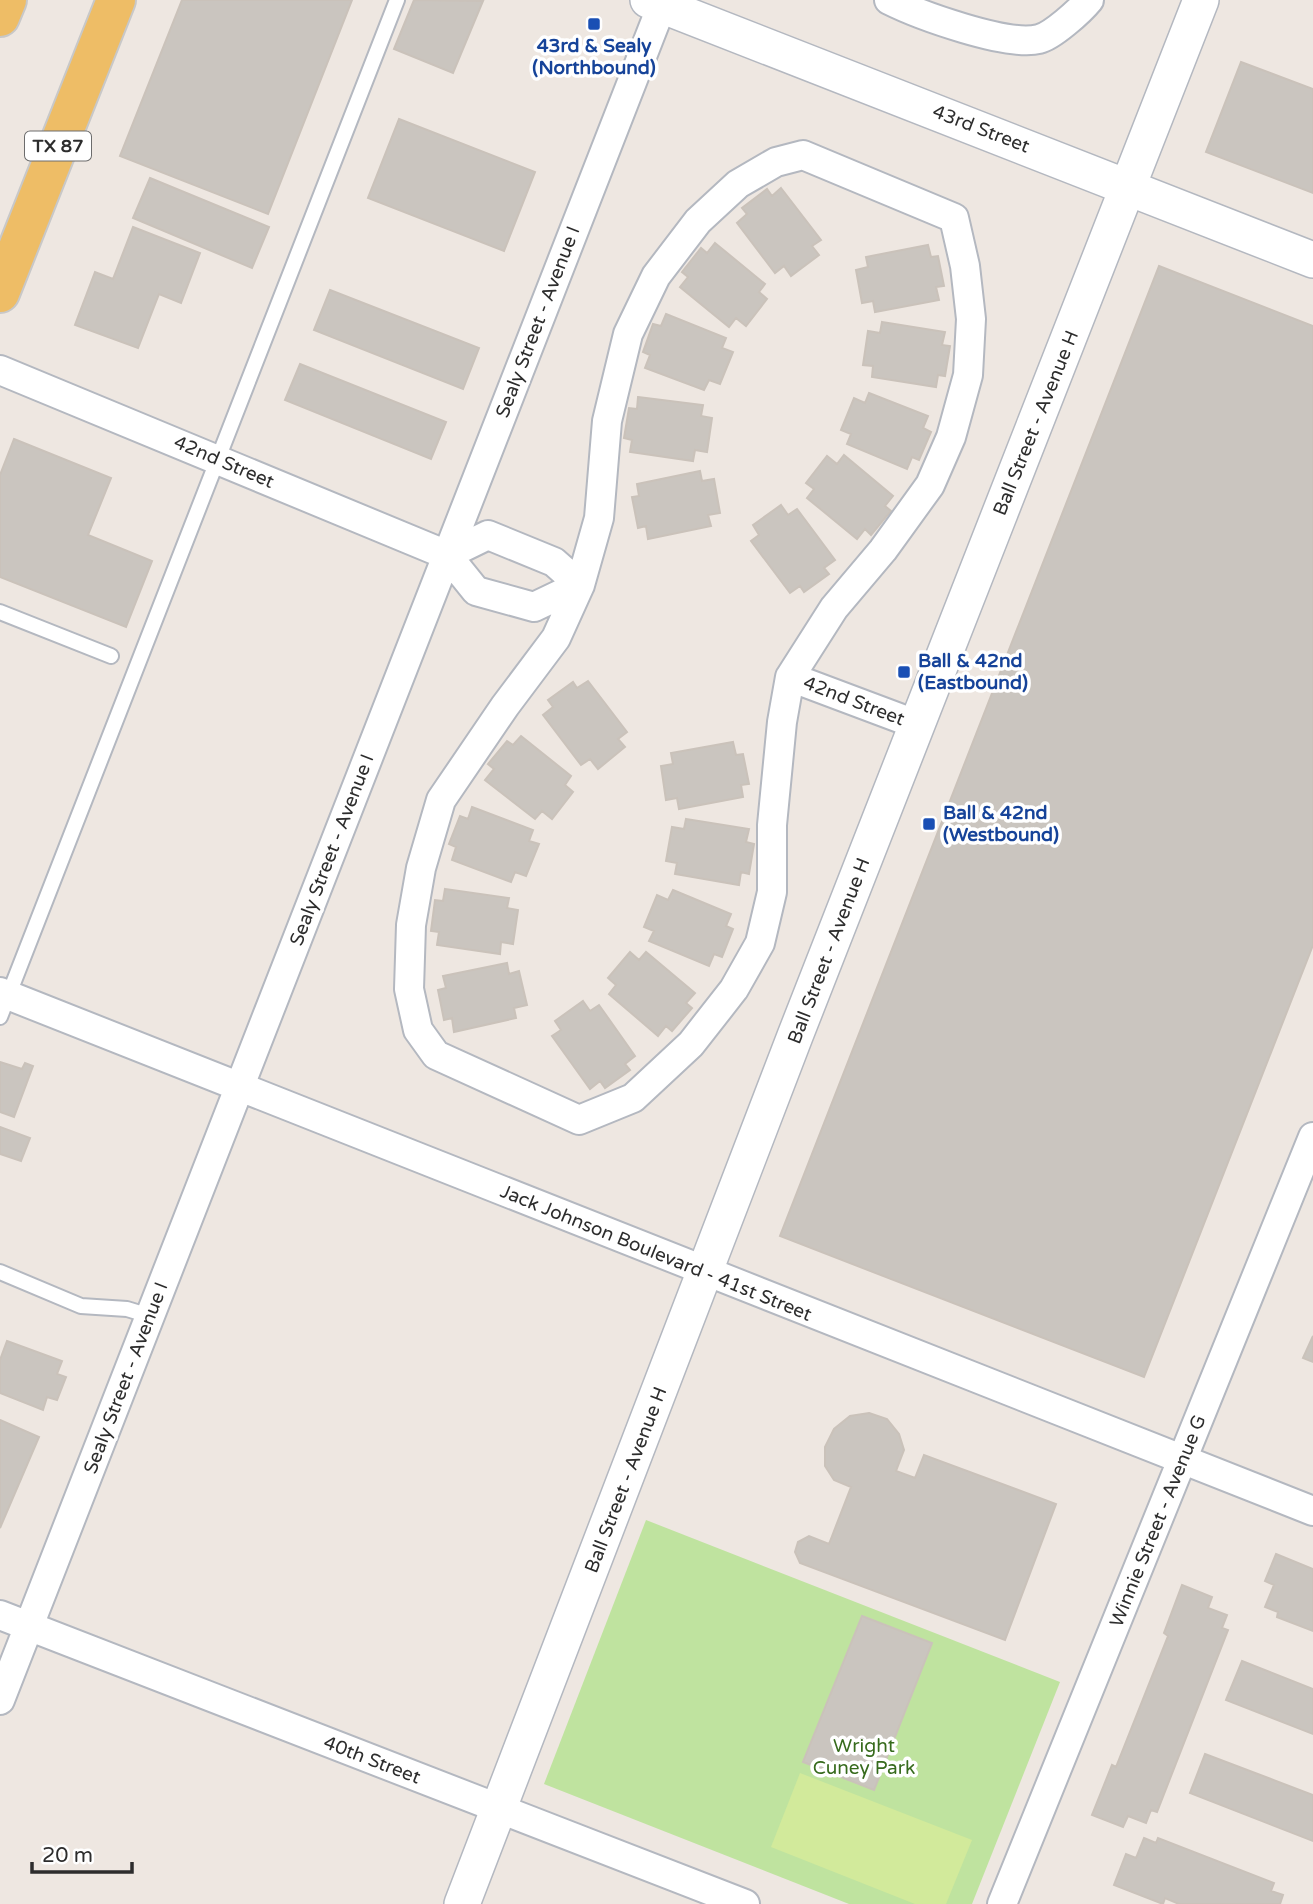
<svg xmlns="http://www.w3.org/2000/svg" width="1313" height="1904" viewBox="0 0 1313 1904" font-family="'Varela Round',sans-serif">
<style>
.green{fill:#bfe39f}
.pitch{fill:#d2ea9b}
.building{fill:#cac5bf;stroke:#cac2ba;stroke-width:2}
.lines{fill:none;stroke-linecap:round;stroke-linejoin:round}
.service-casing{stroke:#b4b8c0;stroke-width:18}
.minor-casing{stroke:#b4b8c0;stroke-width:32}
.tertiary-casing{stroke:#b4b8c0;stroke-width:38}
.primary-casing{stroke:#c8c8c8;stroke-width:42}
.service{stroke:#fff;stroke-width:14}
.minor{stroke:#fff;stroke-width:28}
.tertiary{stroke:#fff;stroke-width:35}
.primary{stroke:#eebd66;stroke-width:38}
.transit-dot{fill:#1a4fb4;stroke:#fff;stroke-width:2.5}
.labels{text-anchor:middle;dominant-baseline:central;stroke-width:7;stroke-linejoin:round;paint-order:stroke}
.shield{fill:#fff;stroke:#6c6c6c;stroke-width:2}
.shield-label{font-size:18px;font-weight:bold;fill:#2d2d2d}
.transit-label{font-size:19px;font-weight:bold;fill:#164399;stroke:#fff;text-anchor:start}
.street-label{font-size:19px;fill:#2d2d2d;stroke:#fff}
.park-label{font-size:19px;fill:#376b1d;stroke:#fff}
</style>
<rect width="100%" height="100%" fill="#eee7e1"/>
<path class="green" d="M646,1520l414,162 -88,222h-123l-305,-120z"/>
<path class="pitch" d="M800,1773l172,67 -26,64h-31l-144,-57z"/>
<path class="building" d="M182,0h170l-84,214 -148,-58z
M414,0l69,1 -30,72 -59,-24z
M1241,62l72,27v104l-107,-41z
M399,119l136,53 -31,79 -136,-53z
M150,178l119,49 -17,41 -119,-50z
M781,188l40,52 -9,6 7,9 -28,21 -7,-10 -9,7 -38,-50 10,-9 -5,-6 25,-19 5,7z
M133,227l67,26 -19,50 -22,-9 -21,54 -63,-23 20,-53 18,7z
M715,243l50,41 -6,8 8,7 -21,27 -10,-8 -7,9 -49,-40 8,-10 -6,-5 19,-24 6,5z
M928,245l3,12 7,-1 6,30 -8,1 3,13 -64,12 -2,-11 -11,2 -6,-33 12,-3 -2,-10z
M1159,266l154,60v619l-169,432 -364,-141z
M330,290l149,58 -16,41 -149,-59z
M666,314l60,24 -4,10 11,4 -13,32 -11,-4 -5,10 -59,-22 5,-13 -7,-3 10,-28 8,2z
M882,322l63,10 -3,13 8,1 -5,30 -7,-1 -2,12 -64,-10 1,-11 -10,-1 5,-34 12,2z
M300,364l146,58 -15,37 -146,-59z
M869,393l59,23 -5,12 8,4 -12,28 -7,-3 -5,12 -60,-25 4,-10 -10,-4 13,-32 11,5z
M638,397l65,8 -2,11 11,2 -5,34 -12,-2 -2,11 -63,-9 2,-12 -8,-2 5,-30 8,1z
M14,439l97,39 -23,57 64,26 -26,66 -126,-50v-102z
M844,455l49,41 -8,10 6,5 -20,24 -6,-6 -8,10 -50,-41 7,-9 -8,-6 21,-27 10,8z
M700,471l2,10 12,-2 6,34 -12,2 3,11 -63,13 -2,-13 -8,2 -6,-31 7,-1 -2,-12z
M781,505l7,10 9,-6 38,51 -11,8 5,6 -25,18 -4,-6 -10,7 -39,-52 8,-6 -6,-10z
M588,681l39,51 -9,7 7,8 -27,22 -8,-10 -9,6 -38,-50 10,-8 -5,-7 25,-18 4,6z
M521,736l50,40 -6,9 8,7 -21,27 -10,-8 -7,8 -50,-39 9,-11 -6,-5 19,-23 6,4z
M733,742l3,13 7,-1 6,30 -8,1 2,12 -64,12 -2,-11 -11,2 -5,-34 12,-2 -2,-11z
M472,807l61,23 -4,11 10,3 -13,32 -11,-4 -4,10 -59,-22 4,-13 -7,-3 11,-28 8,3z
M686,819l63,10 -3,13 8,2 -5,30 -8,-2 -2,13 -64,-11 2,-11 -11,-2 6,-34 12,2z
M445,889l64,9 -2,10 11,2 -5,34 -12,-2 -1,12 -63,-9 2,-13 -8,-1 4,-31 8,1z
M673,890l58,24 -5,12 7,3 -11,28 -8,-3 -5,12 -60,-25 5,-10 -10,-4 13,-32 11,5z
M630,952l9,8 7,-8 49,41 -9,10 6,5 -20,23 -6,-5 -8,10 -49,-42 7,-9 -8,-7z
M507,963l2,11 10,-3 8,34 -13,3 2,10 -62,14 -2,-14 -8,2 -6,-30 8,-2 -3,-12z
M583,1001l7,10 9,-6 36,51 -10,8 5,6 -25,18 -5,-7 -10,8 -38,-53 9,-6 -6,-9z
M0,1062l22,7 3,-6 8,3 -19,51 -14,-5z
M0,1127l30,11 -9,23 -21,-7z
M1313,1336v26l-10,-4z
M7,1341l55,20 -5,13 9,3 -9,23 -10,-3 -4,13 -43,-17v-33z
M869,1413l18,6 12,15 5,16 -8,21 19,7 9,-23 132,49 -51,136 -205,-77 -5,-11 3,-10 11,-6 20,8 22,-57 -17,-7 -9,-14v-19l9,-18 16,-13z
M0,1420l39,17 -39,91z
M1276,1554l37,15v62l-36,-14 1,-5 -13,-5 9,-22 -9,-4z
M1182,1585l30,12 -4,11 19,7 -5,13 6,2 -71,182 -6,-2 -5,13 -18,-7 -5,11 -31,-12 20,-50 4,2 52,-131 -4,-3z
M862,1616l70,27 -58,147 -71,-28z
M1242,1661l71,28v45l-87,-34z
M1205,1754l108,41v46l-123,-48z
M1144,1838l12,5 2,-5 116,45 -3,8 12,4 -3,9h-101l-14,-6 -2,6 -49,-19 12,-31 10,4z"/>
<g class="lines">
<defs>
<path id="service" d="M0,612l111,44
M0,1017l397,-1017
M0,1272l81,34 46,3 23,7"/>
<path id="minor" d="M889,0c30,15 118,47 150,39 13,-3 41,-28 50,-39
M803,155l151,63 11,48 6,53 -3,56 -17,62 -21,48 -47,65 -49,58 -44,69 -8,45 -10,103v67l-12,51 -26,46 -43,55 -58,54 -54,22 -143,-65 -18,-25 -9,-41 2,-64 10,-57 20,-68 64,-94 51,-68 24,-53 19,-67 8,-97 21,-87 28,-58 42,-55 40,-37 38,-22z
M0,370l447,185 29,36 58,16 46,-22
M447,555l41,-20 66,27 26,23
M790,677l128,48
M0,992l1313,519
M0,1615l745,289
M0,1700l664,-1700
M1002,1904l311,-767"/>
<path id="tertiary" d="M648,0l665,260
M462,1904l333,-868 406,-1036"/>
<path id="primary" d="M0,17l7,-17
M0,293l116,-293"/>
</defs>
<use href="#service" class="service-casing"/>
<use href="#minor" class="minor-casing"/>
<use href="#tertiary" class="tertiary-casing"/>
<use href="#primary" class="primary-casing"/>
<use href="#service" class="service"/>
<use href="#minor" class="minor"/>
<use href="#tertiary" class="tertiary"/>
<use href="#primary" class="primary"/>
</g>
<g class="transit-dot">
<rect x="587" y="17" width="14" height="14" rx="3.5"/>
<rect x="897" y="665" width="14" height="14" rx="3.5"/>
<rect x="922" y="817" width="14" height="14" rx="3.5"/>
</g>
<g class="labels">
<rect class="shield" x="25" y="131.5" width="66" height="29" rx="5"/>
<g class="shield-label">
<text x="58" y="146">TX 87</text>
</g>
<g class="transit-label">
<text x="594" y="46" text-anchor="middle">43rd &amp; Sealy<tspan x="594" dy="22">(Northbound)</tspan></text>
<text x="918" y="661">Ball &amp; 42nd<tspan x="918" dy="22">(Eastbound)</tspan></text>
<text x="943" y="813">Ball &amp; 42nd<tspan x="943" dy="22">(Westbound)</tspan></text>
</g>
<g class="street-label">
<text transform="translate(981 129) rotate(21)">43rd Street</text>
<text transform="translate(538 322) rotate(-69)">Sealy Street - Avenue I</text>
<text transform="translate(1036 423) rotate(-68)">Ball Street - Avenue H</text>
<text transform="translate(224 462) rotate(23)">42nd Street</text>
<text transform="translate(854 701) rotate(21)">42nd Street</text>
<text transform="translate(332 850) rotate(-69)">Sealy Street - Avenue I</text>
<text transform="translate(829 951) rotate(-69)">Ball Street - Avenue H</text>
<text transform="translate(656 1253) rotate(22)">Jack Johnson Boulevard - 41st Street</text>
<text transform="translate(126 1378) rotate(-69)">Sealy Street - Avenue I</text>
<text transform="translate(626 1480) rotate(-69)">Ball Street - Avenue H</text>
<text transform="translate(1158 1521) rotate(-68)">Winnie Street - Avenue G</text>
<text transform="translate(372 1760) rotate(21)">40th Street</text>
</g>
<g class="park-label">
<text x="864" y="1746">Wright<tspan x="864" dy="22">Cuney Park</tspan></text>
</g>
</g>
<path d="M32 1862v10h100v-10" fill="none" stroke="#2d2d2d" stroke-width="3.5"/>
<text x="42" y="1862" font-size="21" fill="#2d2d2d" stroke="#ffffff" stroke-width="5" paint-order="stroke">20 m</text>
</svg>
